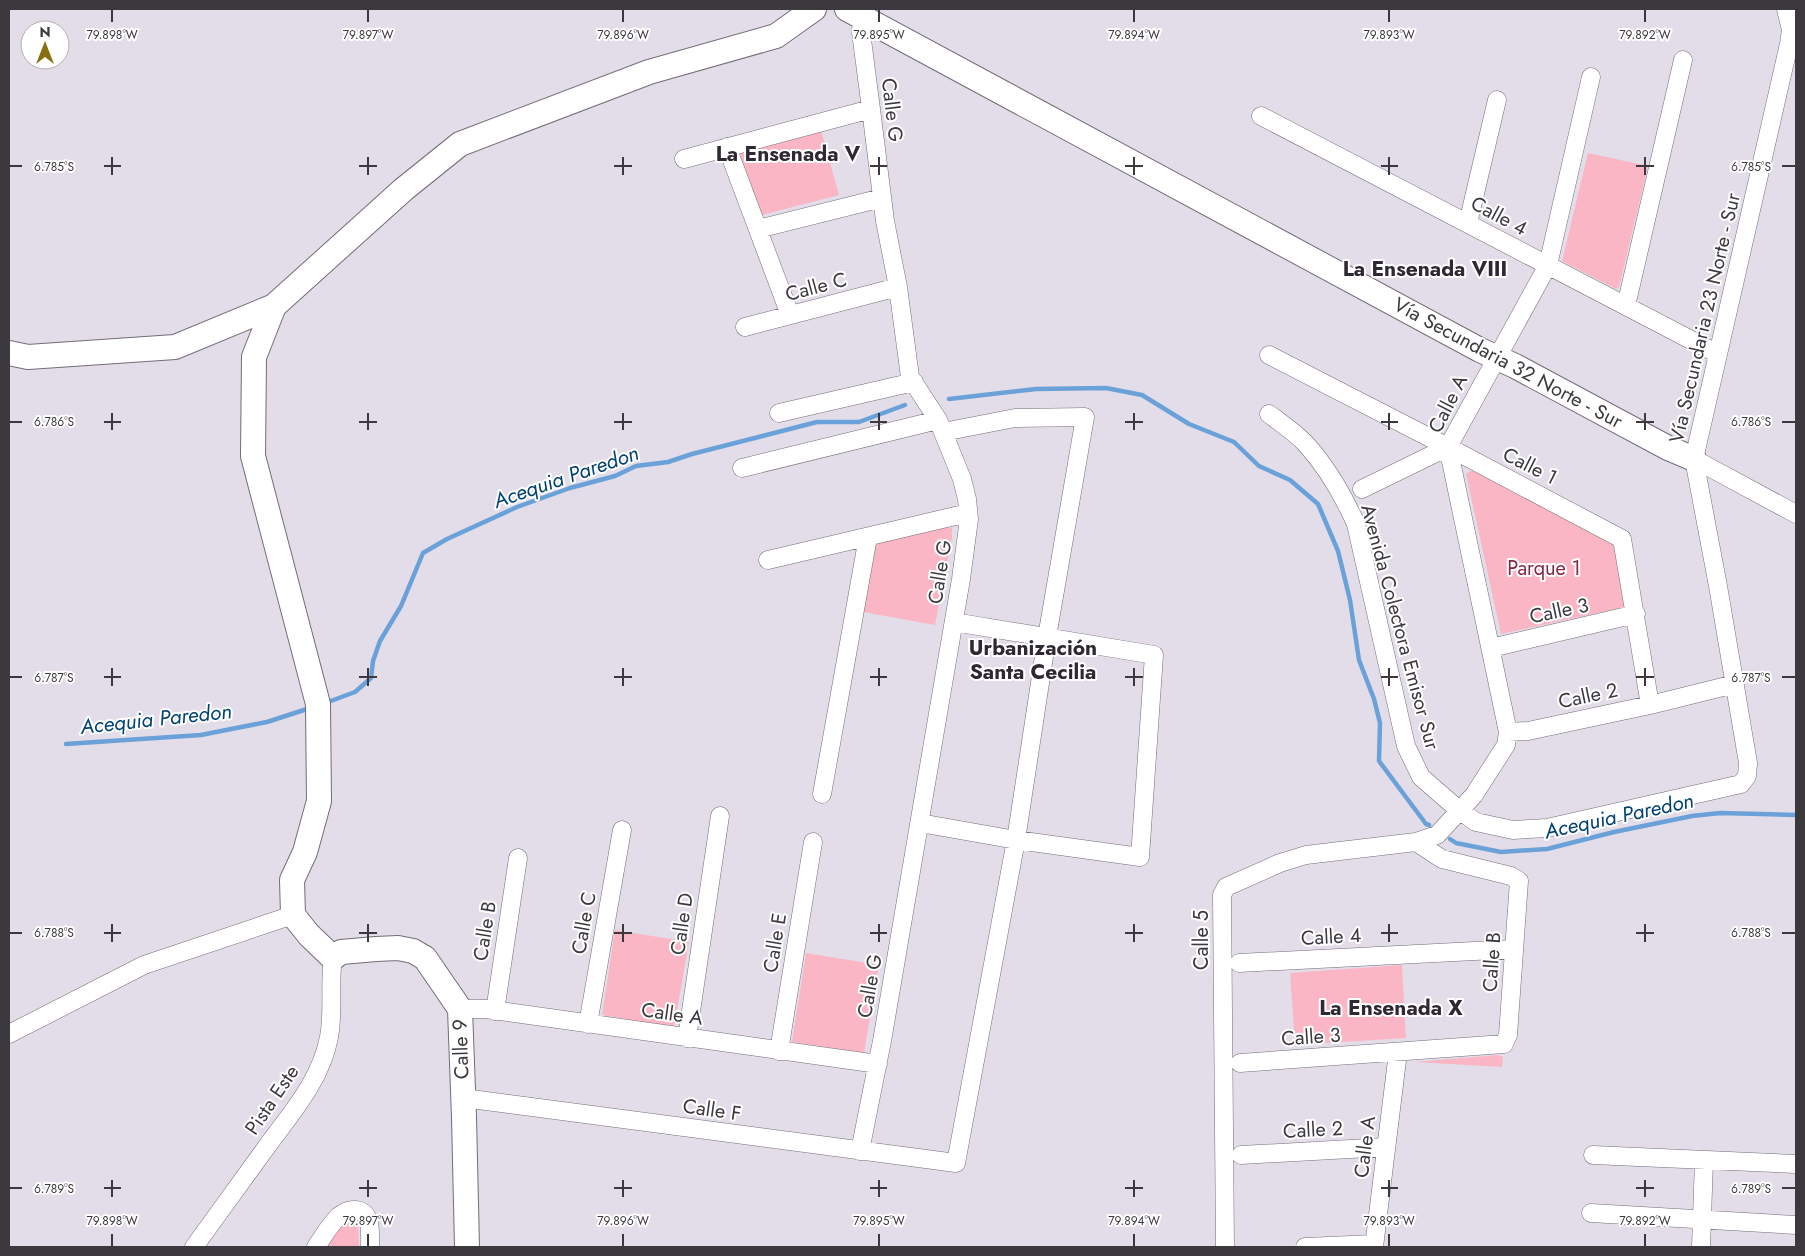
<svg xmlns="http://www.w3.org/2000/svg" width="1805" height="1256" viewBox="0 0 1805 1256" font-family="Jost,sans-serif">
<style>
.green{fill:#fab6c4}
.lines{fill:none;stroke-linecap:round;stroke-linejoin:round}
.stream{stroke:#6aa1d8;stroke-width:4.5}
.street-casing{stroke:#736d78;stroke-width:19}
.secondary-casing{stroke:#736d78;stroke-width:26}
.street{stroke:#fff;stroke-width:18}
.secondary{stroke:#fff;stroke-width:24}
.ticks{fill:none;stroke:#3c393e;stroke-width:2}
.labels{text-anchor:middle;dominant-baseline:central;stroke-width:4;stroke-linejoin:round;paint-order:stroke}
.street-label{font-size:20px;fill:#3c393e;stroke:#fff}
.park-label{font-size:20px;fill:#862745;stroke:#fff}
.neighbourhood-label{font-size:21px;font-weight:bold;fill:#2d2831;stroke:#fff}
.water-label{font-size:21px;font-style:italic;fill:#004274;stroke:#fff}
.ticks-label{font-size:12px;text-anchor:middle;fill:#3c393e;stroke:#fff;stroke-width:4;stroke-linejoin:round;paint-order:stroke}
</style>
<rect width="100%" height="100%" fill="#e3dde9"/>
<path class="green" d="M821,130l18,65 -77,20 -22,-56 2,-9z
M1588,153l60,13 -29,121 -3,2 -54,-28z
M1474,469l141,73 10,65 -124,27 -35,-160z
M944,526l8,2v10l-17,87 -72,-13 8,-68z
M615,930l74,12 -15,85 -72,-12z
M806,953l73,12 -15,88 -72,-11z
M1402,965l4,73 -111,7 -5,-72z
M1498,1055l5,2 -1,10 -87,-5z
M342,1216l12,1 4,5 1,25h-39z"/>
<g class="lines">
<path class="stream" d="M949,399l87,-10 70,-1 36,7 47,29 45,18 25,24 31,14 28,24 20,47 12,49 9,60 15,39 6,24 -1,38 47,63 3,1
M328,702l27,-10 16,-14 2,-17 7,-20 21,-35 22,-53 24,-14 70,-32 53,-19 45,-12 21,-10 32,-4 24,-8 125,-32h42l46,-17
M66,744l135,-9 66,-13 40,-13
M1450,839l6,4 45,9 46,-3 67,-17 78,-16 28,-3 76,2"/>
<defs>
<path id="street" d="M1261,116l457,238
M727,147l63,168
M684,159l187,-50
M1468,223l29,-123
M758,229l124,-31
M1626,306l57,-246
M745,327l153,-40
M1269,355l179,92 174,92 28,166
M779,413l135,-31
M1269,414c12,9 25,18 36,29 22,24 38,52 51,81l50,222 15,31 39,34 16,11 37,8 34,-2 194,-44 6,-8 1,-13 -30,-177 -24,-127 95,-415 2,-14 -5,-21
M1694,459l102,55
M742,468l196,-48
M1362,489l86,-42
M768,560l200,-47
M1491,648l145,-34
M1508,732l20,-1 122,-26 85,-21
M822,794l46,-257
M920,823l96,17 124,17 14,-202 -200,-33
M1239,963l275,-14
M460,1009h26l392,55
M495,1011l23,-153
M588,1024l34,-194
M9,1034l135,-69 149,-50
M687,1038l33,-222
M779,1051l34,-209
M1240,1063l264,-19 4,-9 11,-154 -8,-5 -69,-17 -26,-17
M463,1098l493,65 60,-323 31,-203 38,-220 -70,1 -72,14
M860,1151l22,-110 79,-462 8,-60 -2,-20 -5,-20 -24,-59 -28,-43 -12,-90 -13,-66 -14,-112 -10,-77 2,-23
M1241,1155l145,-8
M1593,1155l203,9
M1591,1213l205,12
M194,1247c25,-34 49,-68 74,-102 24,-33 53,-65 61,-108 5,-26 0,-53 4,-79
M316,1247c7,-10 14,-23 23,-31 5,-4 9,-6 14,-6 20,-1 17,24 17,37
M1225,1247l-3,-352 4,-8 54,-24 26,-8 110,-13 21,-7 37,-40 32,-50 2,-13 -60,-285 100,-182 43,-188
M1305,1247l69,-3
M1374,1247l24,-195
M1701,1247l3,-87"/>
<path id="secondary" d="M847,9l633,341 35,16 153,82 26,11
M274,306l-20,51 -1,99 65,248 1,97 -14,51 -13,28 1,35 16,20 24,23 8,-6 35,-3 22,-1 15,3 12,7 35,51 4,108 3,130
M9,353l19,4 147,-10 99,-41 130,-117 56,-45 189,-72 127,-36 38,-27"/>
</defs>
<use href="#street" class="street-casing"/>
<use href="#secondary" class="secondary-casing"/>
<use href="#street" class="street"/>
<use href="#secondary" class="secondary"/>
</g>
<path class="ticks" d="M112,10v12M368,10v12M623,10v12M879,10v12M1134,10v12M1389,10v12M1645,10v12M112,157v18M368,157v18M623,157v18M879,157v18M1134,157v18M1389,157v18M1645,157v18M10,166h12M104,166h17M359,166h18M614,166h18M870,166h17M1125,166h18M1381,166h17M1636,166h18M1782,166h13M112,413v17M368,413v17M623,413v17M879,413v17M1134,413v17M1389,413v17M1645,413v17M10,422h12M104,422h17M359,422h18M614,422h18M870,422h17M1125,422h18M1381,422h17M1636,422h18M1782,422h13M112,668v18M368,668v18M623,668v18M879,668v18M1134,668v18M1389,668v18M1645,668v18M10,677h12M104,677h17M359,677h18M614,677h18M870,677h17M1125,677h18M1381,677h17M1636,677h18M1782,677h13M112,924v18M368,924v18M623,924v18M879,924v18M1134,924v18M1389,924v18M1645,924v18M10,933h12M104,933h17M359,933h18M614,933h18M870,933h17M1125,933h18M1381,933h17M1636,933h18M1782,933h13M112,1180v17M368,1180v17M623,1180v17M879,1180v17M1134,1180v17M1389,1180v17M1645,1180v17M10,1188h12M104,1188h17M359,1188h18M614,1188h18M870,1188h17M1125,1188h18M1381,1188h17M1636,1188h18M1782,1188h13M112,1234v12M368,1234v12M623,1234v12M879,1234v12M1134,1234v12M1389,1234v12M1645,1234v12"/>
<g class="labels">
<g class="street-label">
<text transform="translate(892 110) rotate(83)">Calle G</text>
<text transform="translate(1499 216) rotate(28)">Calle 4</text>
<text transform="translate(816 287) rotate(-15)">Calle C</text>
<text transform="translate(1705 318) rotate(-77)">Vía Secundaria 23 Norte - Sur</text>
<text transform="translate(1508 363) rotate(28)">Vía Secundaria 32 Norte - Sur</text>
<text transform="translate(1448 404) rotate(-63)">Calle A</text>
<text transform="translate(1530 466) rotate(27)">Calle 1</text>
<text transform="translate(940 572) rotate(-81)">Calle G</text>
<text transform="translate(1559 611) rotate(-12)">Calle 3</text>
<text transform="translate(1400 627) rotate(75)">Avenida Colectora Emisor Sur</text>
<text transform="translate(1588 696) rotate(-12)">Calle 2</text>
<text transform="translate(584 923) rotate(-80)">Calle C</text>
<text transform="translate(682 924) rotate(-82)">Calle D</text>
<text transform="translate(485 931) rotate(-81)">Calle B</text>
<text transform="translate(1331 937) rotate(-3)">Calle 4</text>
<text transform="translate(1201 940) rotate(-90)">Calle 5</text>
<text transform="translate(775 943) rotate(-81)">Calle E</text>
<text transform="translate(1492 962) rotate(-86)">Calle B</text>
<text transform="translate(870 986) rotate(-80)">Calle G</text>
<text transform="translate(672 1014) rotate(8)">Calle A</text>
<text transform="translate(1311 1037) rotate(-4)">Calle 3</text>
<text transform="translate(461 1049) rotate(-92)">Calle 9</text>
<text transform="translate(272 1100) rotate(-56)">Pista Este</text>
<text transform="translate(712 1110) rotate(8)">Calle F</text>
<text transform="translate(1313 1130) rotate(-3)">Calle 2</text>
<text transform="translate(1365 1147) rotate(-83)">Calle A</text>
</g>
<g class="park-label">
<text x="1544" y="568">Parque 1</text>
</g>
<g class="neighbourhood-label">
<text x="788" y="154">La Ensenada V</text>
<text x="1425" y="269">La Ensenada VIII</text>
<text x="1033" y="648">Urbanización<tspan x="1033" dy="24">Santa Cecilia</tspan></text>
<text x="1391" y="1008">La Ensenada X</text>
</g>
<g class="water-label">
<text transform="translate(566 477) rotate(-19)">Acequia Paredon</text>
<text transform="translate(156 719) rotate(-6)">Acequia Paredon</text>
<text transform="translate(1619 816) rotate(-12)">Acequia Paredon</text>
</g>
</g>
<g class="ticks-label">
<text x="112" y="39">79.898°W</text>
<text x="368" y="39">79.897°W</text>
<text x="623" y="39">79.896°W</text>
<text x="879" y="39">79.895°W</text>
<text x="1134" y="39">79.894°W</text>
<text x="1389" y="39">79.893°W</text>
<text x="1645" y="39">79.892°W</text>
<text x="54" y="171">6.785°S</text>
<text x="1751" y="171">6.785°S</text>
<text x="54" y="426">6.786°S</text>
<text x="1751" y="426">6.786°S</text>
<text x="54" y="682">6.787°S</text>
<text x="1751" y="682">6.787°S</text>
<text x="54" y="937">6.788°S</text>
<text x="1751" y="937">6.788°S</text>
<text x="54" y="1193">6.789°S</text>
<text x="1751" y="1193">6.789°S</text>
<text x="112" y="1225">79.898°W</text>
<text x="368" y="1225">79.897°W</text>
<text x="623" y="1225">79.896°W</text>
<text x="879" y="1225">79.895°W</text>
<text x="1134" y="1225">79.894°W</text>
<text x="1389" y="1225">79.893°W</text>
<text x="1645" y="1225">79.892°W</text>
</g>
<rect width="1805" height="1256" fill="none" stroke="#3c393e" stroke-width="20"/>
<g transform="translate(45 45)"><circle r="24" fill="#ffffff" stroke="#b1b0b2"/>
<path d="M0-4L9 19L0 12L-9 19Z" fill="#886f10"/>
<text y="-8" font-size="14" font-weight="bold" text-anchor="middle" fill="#3c393e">N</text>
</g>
</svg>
